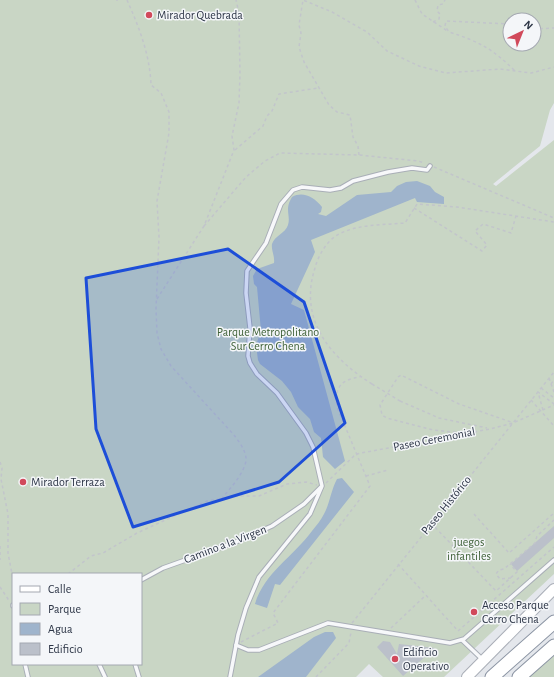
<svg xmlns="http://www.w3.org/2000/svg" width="554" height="677" viewBox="0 0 554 677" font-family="'Alegreya Sans',sans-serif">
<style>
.green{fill:#c9d6c5;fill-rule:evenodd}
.water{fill:#9fb4cc}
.building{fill:#bbc0ca}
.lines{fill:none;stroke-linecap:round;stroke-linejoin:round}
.service-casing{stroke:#a9aeb7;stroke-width:5.5}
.secondary-casing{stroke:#a9aeb7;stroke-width:12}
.motorway-casing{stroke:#8b94a3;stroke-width:15}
.path{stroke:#c2c5cb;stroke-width:1.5;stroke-dasharray:3 3;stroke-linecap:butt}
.service{stroke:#f7f8fa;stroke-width:3.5}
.secondary{stroke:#fff;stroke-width:10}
.motorway{stroke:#fff;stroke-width:13}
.path-bridge{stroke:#c2c5cb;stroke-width:1.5;stroke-dasharray:3 3;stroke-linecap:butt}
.marked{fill:#1d4ed8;fill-opacity:0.2;stroke:#1d4ed8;stroke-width:3;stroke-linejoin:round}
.poi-dot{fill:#d1495b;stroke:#f4f6f9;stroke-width:1.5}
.labels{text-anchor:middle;stroke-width:3;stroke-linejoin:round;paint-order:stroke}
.poi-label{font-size:12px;fill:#2b3445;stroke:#f4f6f9;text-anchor:start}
.park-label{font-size:12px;fill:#3f6138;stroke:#f4f6f9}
.street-label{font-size:12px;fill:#2b3445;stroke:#f4f6f9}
</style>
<rect width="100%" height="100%" fill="#e4e7ec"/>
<g class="green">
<path d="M0 0H554V103L550 110 540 146 493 184 496 186 554 140V574L444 677H383L369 664 356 677H0ZM510 20H534V44H510ZM13 574H141V664H13Z"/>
<polygon points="554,655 554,677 529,677"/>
</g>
<g class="water">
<path d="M417 181 430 186 435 192 444 197V204L417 202 415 198 311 240 315 252 291 304 304 310 345 461 335 469 323 457 321 438 314 432 310 419 298 407 291 392 282 381 260 364 258 360 256 345 261 331 257 287 254 284 253 276 257 269 274 263C275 256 271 250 272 244 275 235 285 234 288 225 291 215 284 210 292 197 303 191 314 197 322 207L321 212 318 214 326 216 357 195 391 192 397 186 406 182Z"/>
<path d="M342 478 354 492 280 585 275 584 267 608 255 604C264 573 294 556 312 531 316 526 321 520 324 514 330 503 331 490 337 479Z"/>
<polygon points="325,632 333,632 336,638 306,677 258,677 314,637"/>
</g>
<g class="building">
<polygon points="554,526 554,538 517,571 511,564"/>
<polygon points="383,641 390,642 397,654 399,644 435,648 403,676 377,647"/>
</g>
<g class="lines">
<defs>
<g id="service">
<polyline points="141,580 163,568 236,542 272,526 304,504 321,487"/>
<polyline points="13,605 13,606"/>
<polyline points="462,640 483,660"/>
<polyline points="236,645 248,650 259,650 328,623 450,643 464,639 554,560"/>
<polyline points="25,664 28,677"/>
<polyline points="99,664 105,677"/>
<polyline points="135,664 139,677"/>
<polyline points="230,677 238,635 246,608 259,577 310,514 322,486 313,447 306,433 277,393 257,374 250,363 248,356 250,328 246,293 247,271 266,243 281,204 293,190 302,187 330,190 341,188 353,181 388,172 412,168 427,170 430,166"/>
</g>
<polyline id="secondary" points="467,677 554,589"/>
<g id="motorway">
<polyline points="492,677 554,622"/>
<polyline points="519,677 554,646"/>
</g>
</defs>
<use href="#service" class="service-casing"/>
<use href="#secondary" class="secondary-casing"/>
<use href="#motorway" class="motorway-casing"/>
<g class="path">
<polyline points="116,0 118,0"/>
<path d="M127 0C139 27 150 55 151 85L161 93 169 112V133L157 201 159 237 156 309 157 333 161 349 171 366 234 435C239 442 245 449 246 458 247 470 230 489 222 498"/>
<polyline points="415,0 422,14 449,32"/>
<polyline points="433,22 439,19 440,14 437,11 438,5 443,4 445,0"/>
<path d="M510 24 446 21 445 26 449 32C478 41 493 49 515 71"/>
<polyline points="534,29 554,28"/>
<polyline points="235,150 263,126 267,116 272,111 279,94 318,88"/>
<polyline points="359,155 358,146 353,137 350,115 337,112 329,105 304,62 299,47 301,33 299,25 303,0 332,12 367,32 387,51 419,66 446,73 500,69 531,73 554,67"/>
<polyline points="434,167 554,218"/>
<polyline points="414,208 482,251 487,245 475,231 483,224 511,233 516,216"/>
<polyline points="204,226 246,177 265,161 280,153 359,155 418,161 425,163"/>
<polyline points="157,299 204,226 234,150 232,136 239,103 240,74 239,13 236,0"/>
<polyline points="549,378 554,392"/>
<path d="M372 384C331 358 298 320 315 268 318 256 327 240 339 234 359 224 383 225 405 223L417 204 457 207 554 222"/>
<polyline points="551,384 554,380"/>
<polyline points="541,388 554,398"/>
<polyline points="531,400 554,426"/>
<polyline points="400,401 439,418 487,428"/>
<polyline points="543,410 538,392 554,404"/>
<polyline points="462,433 433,430 387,418 382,415 380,405 398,377 401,375 459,404 511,422"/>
<polyline points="0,462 2,468 1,479 8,514 8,553 13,579"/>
<polyline points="366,476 388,470"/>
<polyline points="326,483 356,454 490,429 513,423 554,405"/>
<polyline points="474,514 509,553 554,513"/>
<polyline points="431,523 496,591 517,572 510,564"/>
<polyline points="0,546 0,560"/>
<polyline points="398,564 458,631 554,547"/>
<polyline points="68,574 91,556 103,553 137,533 207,501 238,496 259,496 287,484 306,482 317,485"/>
<polyline points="511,578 500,579 496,574 499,570 504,569 535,543 537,536 554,520"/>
<polyline points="0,587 10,602"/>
<polyline points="352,623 554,372"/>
<polyline points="391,628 426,595"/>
<path d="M241 642 278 623 273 613 370 486 337 407C335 387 340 380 360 377"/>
<polyline points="316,677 349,643 351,632"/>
</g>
<use href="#service" class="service"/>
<use href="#secondary" class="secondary"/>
<use href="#motorway" class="motorway"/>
<polyline class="path-bridge" points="372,384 400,401"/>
</g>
<path class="marked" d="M228 249 304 302 345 423 279 482 133 527 96 429 86 278Z"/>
<g class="poi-dot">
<circle cx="149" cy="15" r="4"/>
<circle cx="23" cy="482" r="4"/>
<circle cx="474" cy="612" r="4"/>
<circle cx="395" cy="659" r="4"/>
</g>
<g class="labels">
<g class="poi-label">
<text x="157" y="19">Mirador Quebrada</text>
<text x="31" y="486">Mirador Terraza</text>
<text x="482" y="609">Acceso Parque<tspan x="482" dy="14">Cerro Chena</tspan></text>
<text x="403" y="656">Edificio<tspan x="403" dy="14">Operativo</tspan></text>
</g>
<g class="park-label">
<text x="268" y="336">Parque Metropolitano<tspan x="268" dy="14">Sur Cerro Chena</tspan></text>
<text x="469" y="546">juegos<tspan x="469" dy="14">infantiles</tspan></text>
</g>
<g class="street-label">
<text transform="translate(434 439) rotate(-11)" y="4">Paseo Ceremonial</text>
<text transform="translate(446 505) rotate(-51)" y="4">Paseo Histórico</text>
<text transform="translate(225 544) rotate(-21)" y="4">Camino a la Virgen</text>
</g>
</g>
<rect x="12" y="573" width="130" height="92" fill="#f4f6f9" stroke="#a4a8b1"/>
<rect x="20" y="586" width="20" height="6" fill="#ffffff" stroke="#a4a8b1"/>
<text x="48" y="593" font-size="12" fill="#2b3445">Calle</text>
<rect x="20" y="603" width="20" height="12" fill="#c9d6c5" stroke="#a4a8b1"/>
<text x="48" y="613" font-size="12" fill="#2b3445">Parque</text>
<rect x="20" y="623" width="20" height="12" fill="#9fb4cc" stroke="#a4a8b1"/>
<text x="48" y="633" font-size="12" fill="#2b3445">Agua</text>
<rect x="20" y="643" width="20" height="12" fill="#bbc0ca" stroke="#a4a8b1"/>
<text x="48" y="653" font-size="12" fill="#2b3445">Edificio</text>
<g transform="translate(522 32) rotate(43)"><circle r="19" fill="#f4f6f9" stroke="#a4a8b1"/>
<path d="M0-3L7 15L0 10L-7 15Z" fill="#d1495b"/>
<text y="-6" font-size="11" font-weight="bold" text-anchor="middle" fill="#2b3445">N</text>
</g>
</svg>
